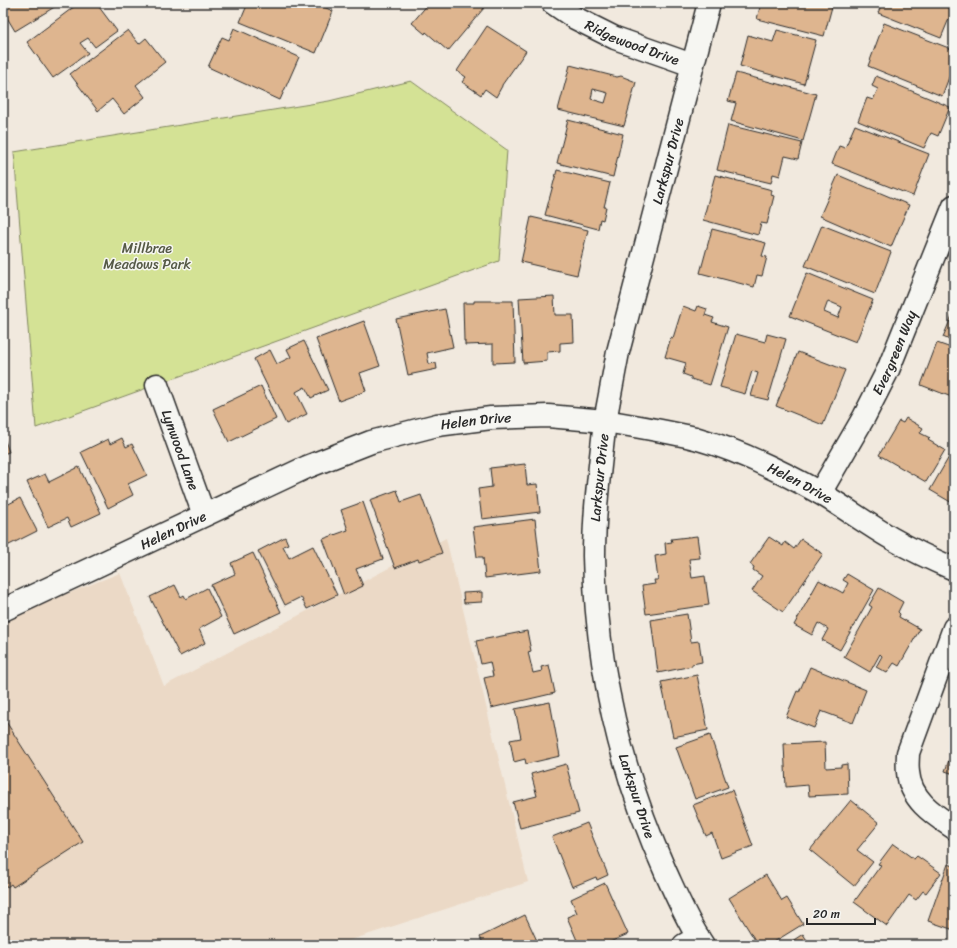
<svg xmlns="http://www.w3.org/2000/svg" width="957" height="948" viewBox="0 0 957 948" font-family="Sriracha,sans-serif">
<style>
.built{fill:#ebd9c6}
.green{fill:#d4e295;stroke:#808660}
.building{fill:#deb58f;stroke:#2b2b2b;fill-rule:evenodd}
.lines{fill:none;stroke-linecap:round;stroke-linejoin:round}
.minor-casing{stroke:#2b2b2b;stroke-width:25}
.tertiary-casing{stroke:#2b2b2b;stroke-width:25}
.minor{stroke:#f6f6f2;stroke-width:22}
.tertiary{stroke:#f6f6f2;stroke-width:22}
.labels{text-anchor:middle;stroke-width:3;stroke-linejoin:round;paint-order:stroke}
.street-label{font-size:14px;fill:#2b2b2b;stroke:#f6f6f2}
.park-label{font-size:14px;fill:#555946;stroke:#f6f6f2}
</style>
<rect width="100%" height="100%" fill="#f1e9de"/>
<filter id="ink" filterUnits="userSpaceOnUse"><feTurbulence type="fractalNoise" baseFrequency=".025" numOctaves="2"/><feDisplacementMap in="SourceGraphic" scale="8" xChannelSelector="R" yChannelSelector="G"/><feConvolveMatrix kernelMatrix="1 2 1 2 8 2 1 2 1" color-interpolation-filters="sRGB"/></filter>
<g filter="url(#ink)">
<polygon class="built" points="446,538 528,882 336,945 3,945 3,619 120,573 164,686"/>
<polygon class="green" points="411,81 507,150 499,261 36,428 14,152 329,101"/>
<g class="building">
<polygon points="3,3 61,3 15,31 3,11"/>
<polygon points="79,3 96,3 117,31 95,47 88,38 80,43 88,53 53,78 27,42"/>
<polygon points="248,3 280,3 288,6 289,3 314,3 333,11 316,53 240,22"/>
<polygon points="429,3 478,3 484,8 448,51 426,32 425,34 412,23"/>
<polygon points="761,3 833,3 824,36 757,19"/>
<polygon points="882,3 947,3 946,6 953,9 941,38 878,13"/>
<polygon points="884,23 954,50 954,64 942,96 868,66"/>
<polygon points="487,26 526,51 502,85 502,86 496,97 485,89 481,95 462,82 466,77 457,71"/>
<polygon points="234,28 299,57 280,100 208,67 222,37 229,40"/>
<polygon points="128,30 139,44 146,38 165,62 136,85 145,97 124,114 112,99 98,111 70,74"/>
<polygon points="777,30 816,40 804,84 740,66 748,35 773,42"/>
<path d="M570 65 617 77 621 76 636 82 624 126 558 110ZM593 89 608 93 605 103 591 99Z"/>
<polygon points="736,73 816,94 803,141 731,121 736,103 728,101"/>
<polygon points="876,76 950,107 938,136 931,133 924,148 858,121 867,98 873,100 878,89 872,86"/>
<polygon points="568,120 623,134 613,177 557,163"/>
<polygon points="728,125 802,143 798,159 785,156 780,176 773,174 771,183 717,170"/>
<polygon points="855,125 929,154 913,196 832,164 839,146 845,148"/>
<polygon points="557,170 610,183 604,207 606,207 603,220 600,219 598,229 545,215"/>
<polygon points="715,175 772,190 771,195 774,196 767,224 761,223 758,235 703,220"/>
<polygon points="838,175 909,205 891,247 820,216"/>
<polygon points="531,217 588,230 577,275 521,262"/>
<polygon points="822,225 891,252 875,294 805,266"/>
<polygon points="712,229 766,243 762,256 767,257 762,276 757,275 754,287 700,273"/>
<path d="M807 273 873 300 856 342 790 316ZM828 301 842 307 838 318 824 312Z"/>
<polygon points="554,296 555,315 573,315 574,342 560,343 560,351 547,352 547,361 523,363 519,298"/>
<polygon points="474,301 513,301 515,362 493,363 493,344 465,345 465,341 464,341 463,303 474,303"/>
<polygon points="683,306 696,311 698,306 707,309 705,315 714,318 712,322 728,327 710,385 691,379 691,377 683,374 686,363 665,357 671,337 673,338"/>
<polygon points="445,309 453,347 427,353 429,364 436,363 437,369 408,375 396,319"/>
<polygon points="954,311 954,342 943,337"/>
<polygon points="364,321 380,366 360,373 366,391 339,401 316,339"/>
<polygon points="736,334 765,342 767,334 786,339 768,400 751,396 758,373 752,371 745,394 720,387"/>
<polygon points="304,341 328,390 311,398 305,387 296,392 307,414 286,424 254,359 270,350 277,364 291,357 287,349"/>
<polygon points="937,343 954,349 954,398 921,385"/>
<polygon points="798,352 845,370 823,425 776,406"/>
<polygon points="261,386 276,419 229,442 213,409"/>
<polygon points="906,418 923,428 920,433 930,438 928,440 945,450 926,482 879,455 899,421 903,423"/>
<polygon points="3,435 9,452 3,454"/>
<polygon points="122,438 126,447 132,444 147,475 128,484 133,495 108,508 81,452 108,439 110,444"/>
<polygon points="953,450 954,450 954,504 930,490"/>
<polygon points="525,464 527,485 537,484 540,512 482,519 478,489 492,487 490,468"/>
<polygon points="79,467 101,513 71,527 67,518 48,527 27,482 45,474 49,482"/>
<polygon points="397,490 401,502 421,495 442,553 419,561 418,559 395,568 370,500"/>
<polygon points="20,498 37,531 3,548 3,507"/>
<polygon points="363,502 383,559 356,569 363,586 344,595 323,539 348,530 341,510"/>
<polygon points="535,519 541,571 485,578 483,557 477,557 473,527"/>
<polygon points="697,536 700,558 689,559 692,578 705,576 709,605 646,614 642,586 655,584 654,580 658,580 655,556 666,554 665,543 672,542 671,539"/>
<polygon points="285,537 288,544 283,546 289,558 313,546 337,595 307,609 301,597 285,605 258,551"/>
<polygon points="769,537 783,546 785,542 794,549 801,539 823,554 783,612 752,591 762,576 753,570 754,567 750,564"/>
<polygon points="253,553 281,612 234,634 211,585 235,574 231,563"/>
<polygon points="847,574 874,590 840,650 822,640 828,629 818,623 812,635 794,625 819,580 843,593 848,583 843,580"/>
<polygon points="175,585 181,597 184,595 186,599 207,588 221,617 199,629 205,643 180,656 150,597"/>
<polygon points="879,588 903,602 898,612 900,614 899,617 920,629 899,666 894,663 887,673 876,667 882,656 880,654 870,672 844,657 872,607 869,605"/>
<polygon points="482,592 482,602 464,603 463,593"/>
<polygon points="687,614 691,642 699,641 702,662 692,664 692,666 658,673 651,620"/>
<polygon points="527,631 531,651 528,652 533,673 542,671 541,667 549,665 555,693 491,708 484,678 493,676 490,662 481,664 476,641"/>
<polygon points="810,667 866,690 853,723 821,711 814,728 786,717 797,691 799,692"/>
<polygon points="697,675 708,730 673,737 661,682"/>
<polygon points="550,702 560,756 526,764 525,759 514,762 510,740 521,738 515,709"/>
<polygon points="3,717 83,842 13,887 11,884 7,887 3,881"/>
<polygon points="710,735 728,787 695,799 676,747"/>
<polygon points="825,742 826,768 841,767 841,765 847,764 848,794 809,796 808,785 786,787 784,744"/>
<polygon points="953,749 954,750 954,774 945,771"/>
<polygon points="566,764 579,813 520,828 513,802 537,796 531,774"/>
<polygon points="732,790 753,846 721,858 712,833 706,836 693,805"/>
<polygon points="851,800 879,823 857,850 873,862 854,886 810,850"/>
<polygon points="587,823 608,875 597,880 596,877 572,887 552,837"/>
<polygon points="893,844 914,859 917,856 941,873 926,893 923,891 916,900 909,895 887,926 854,902 881,865 878,864"/>
<polygon points="948,864 954,866 954,930 928,921"/>
<polygon points="766,875 782,901 787,898 803,924 769,945 758,945 729,898"/>
<polygon points="605,883 628,934 603,945 588,945 587,943 579,945 567,917 577,913 571,899"/>
<polygon points="525,915 539,945 484,945 480,937"/>
<polygon points="803,934 810,945 786,945"/>
</g>
<g class="lines">
<defs>
<g id="minor">
<path id="s1" d="M553 3 575 18 615 38 692 65"/>
<path id="s2" d="M157 385 204 515"/>
<path id="s3" d="M820 493 864 417 888 370 954 206"/>
<path id="s4" d="M3 610 307 467 371 442 437 425 491 418 548 416 605 421 618 352 709 3"/>
<path d="M954 628 908 753C908 759 907 765 908 772 910 799 933 814 954 828"/>
<polyline points="684,945 698,937"/>
</g>
<g id="tertiary">
<path id="s5" d="M703 945C688 923 677 897 666 873 621 773 596 665 594 556 594 511 600 466 605 421 635 426 665 431 695 438 738 450 781 471 820 493 844 507 867 524 891 538 912 550 933 560 954 569"/>
</g>
</defs>
<use href="#minor" class="minor-casing"/>
<use href="#tertiary" class="tertiary-casing"/>
<use href="#minor" class="minor"/>
<use href="#tertiary" class="tertiary"/>
</g>
</g>
<g class="labels">
<g class="street-label">
<text dy="5" stroke="none"><textPath href="#s1" startOffset="89">Ridgewood Drive</textPath></text>
<text dy="5" stroke="none"><textPath href="#s4" startOffset="909">Larkspur Drive</textPath></text>
<text dy="5" stroke="none"><textPath href="#s3" startOffset="159">Evergreen Way</textPath></text>
<text dy="5" stroke="none"><textPath href="#s4" startOffset="512">Helen Drive</textPath></text>
<text dy="5" stroke="none"><textPath href="#s2" startOffset="69">Lynwood Lane</textPath></text>
<text dy="5" stroke="none"><textPath href="#s5" startOffset="487">Larkspur Drive</textPath></text>
<text dy="5" stroke="none"><textPath href="#s5" startOffset="750">Helen Drive</textPath></text>
<text dy="5" stroke="none"><textPath href="#s4" startOffset="188">Helen Drive</textPath></text>
<text transform="translate(637 796) rotate(72)" y="5">Larkspur Drive</text>
</g>
<g class="park-label">
<text x="147" y="253">Millbrae<tspan x="147" dy="16">Meadows Park</tspan></text>
</g>
</g>
<rect width="957" height="948" fill="none" stroke="#f6f6f2" stroke-width="16"/>
<rect x="8" y="8" width="941" height="932" fill="none" stroke="#2b2b2b" stroke-width="1.5" filter="url(#ink)"/>
<path d="M807 918v6h68v-6" fill="none" stroke="#2b2b2b" stroke-width="2"/>
<text x="813" y="918" font-size="12" fill="#2b2b2b" stroke="#f6f6f2" stroke-width="3" paint-order="stroke">20 m</text>
</svg>
